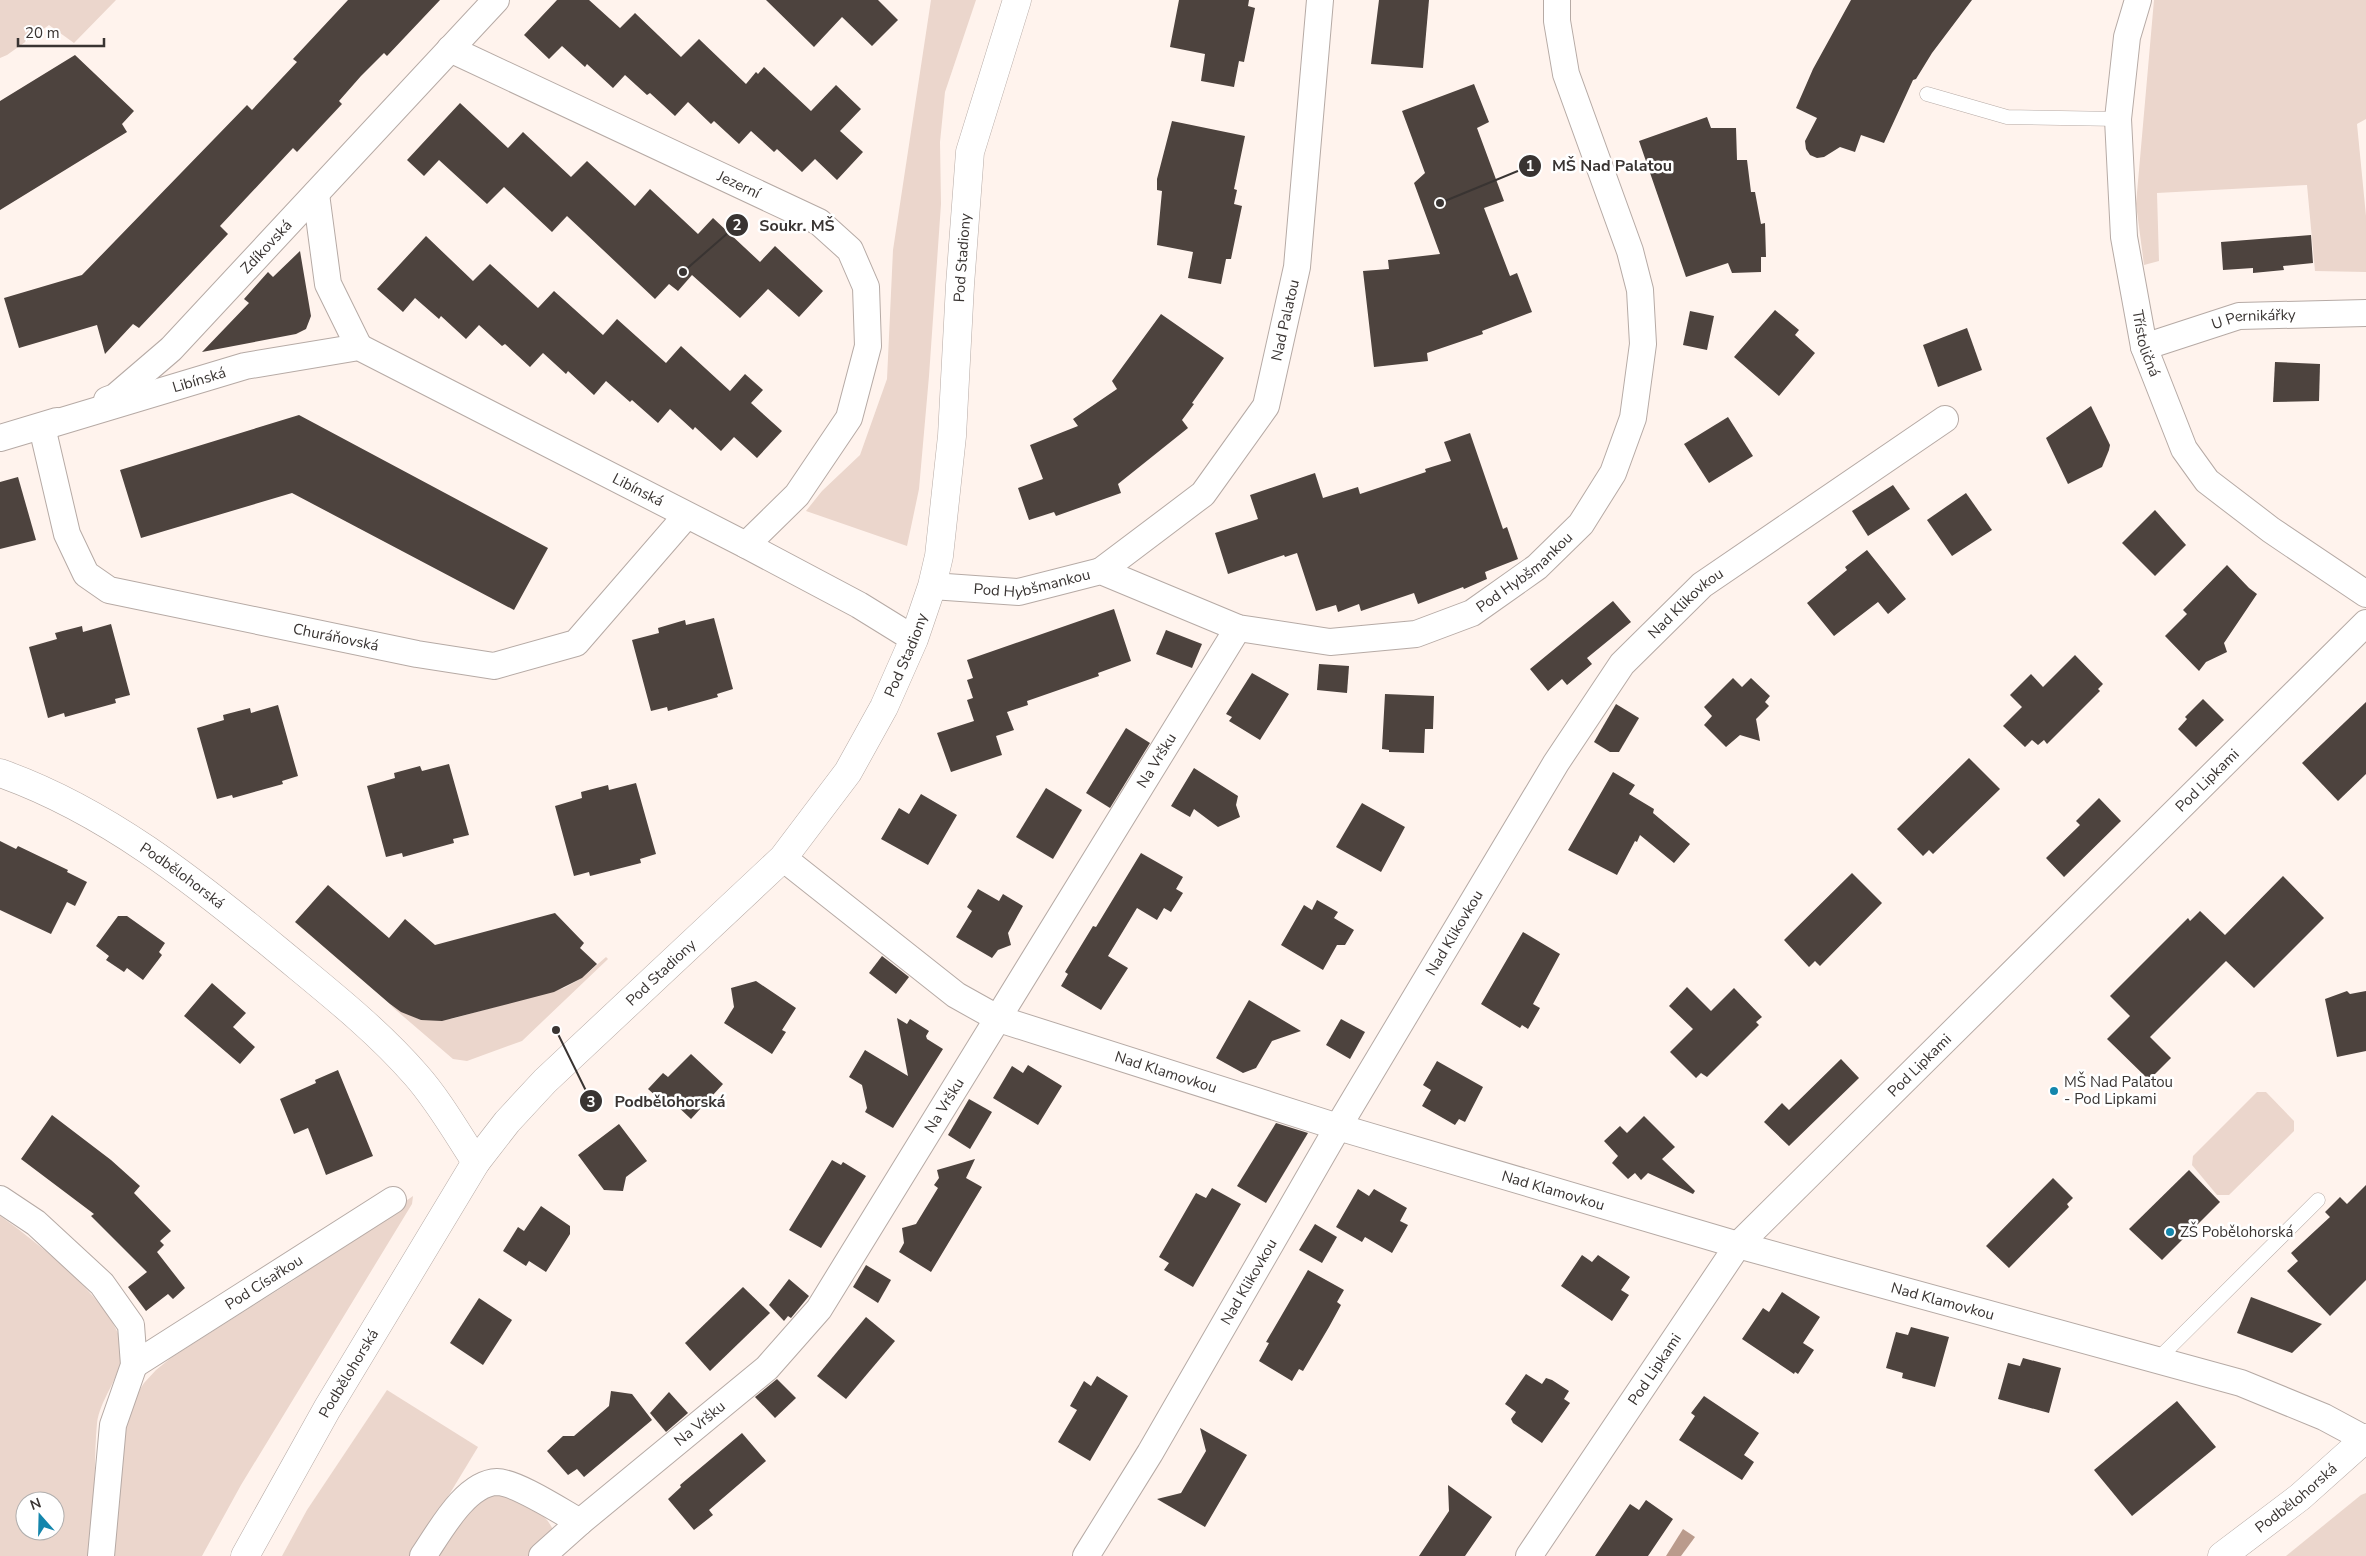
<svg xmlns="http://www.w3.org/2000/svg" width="2366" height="1556" viewBox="0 0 2366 1556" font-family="'Nunito Sans',sans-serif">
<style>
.green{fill:#ebd6cc;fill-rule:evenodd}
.water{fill:#ba9b8c}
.building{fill:#4d433e}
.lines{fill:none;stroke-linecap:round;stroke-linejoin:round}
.service-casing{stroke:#b6aaa5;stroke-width:15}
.minor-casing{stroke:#b6aaa5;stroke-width:28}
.tertiary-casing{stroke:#b6aaa5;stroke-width:29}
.secondary-casing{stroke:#b6aaa5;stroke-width:29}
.service{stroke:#fff;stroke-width:14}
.minor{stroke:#fff;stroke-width:26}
.tertiary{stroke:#fff;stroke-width:28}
.secondary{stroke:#fff;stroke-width:28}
.poi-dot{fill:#1486ac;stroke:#fff;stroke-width:2}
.labels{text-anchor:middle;stroke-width:5;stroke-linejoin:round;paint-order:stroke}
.street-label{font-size:15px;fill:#393432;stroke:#fff}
.poi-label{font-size:15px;fill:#393432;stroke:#fff;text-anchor:start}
.leader{fill:none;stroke:#393432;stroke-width:2}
.callout-dot{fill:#393432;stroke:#fff;stroke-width:2}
.mark-label{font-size:15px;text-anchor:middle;font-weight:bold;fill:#fff}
.callout-label{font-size:16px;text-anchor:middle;font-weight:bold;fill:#393432;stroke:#fff;stroke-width:5;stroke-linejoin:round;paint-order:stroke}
</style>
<rect width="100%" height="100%" fill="#fff3ed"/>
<g class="green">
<polygon points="0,0 116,0 74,43 49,25 7,55 0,58"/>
<polygon points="931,0 976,0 945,92 940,142 941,204 929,376 919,489 907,546 806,511 822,491 860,455 887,379 893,250"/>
<polygon points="2154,0 2366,0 2366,119 2357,124 2366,216 2366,272 2315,271 2307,185 2157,193 2159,261 2144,265 2136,204"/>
<polygon points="606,957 608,959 522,1041 467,1061 453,1059 390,1005 421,1020 451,1019 564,988 582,978"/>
<polygon points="2257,1092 2266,1092 2294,1121 2294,1131 2229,1195 2217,1195 2192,1165 2193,1156"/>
<polygon points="413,1196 412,1204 241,1485 202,1556 114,1556 123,1421 133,1400 144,1383 156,1370 172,1357 294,1280"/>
<path d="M0 1216C33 1239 127 1311 122 1355 119 1379 100 1400 97 1423 93 1467 97 1513 89 1556H0ZM25 1501H55V1531H25Z"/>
<polygon points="387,1390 478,1447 412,1556 282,1556 307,1510"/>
<path d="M493 1490C515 1497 544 1508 553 1530L550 1537 528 1556H433L453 1526Z"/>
<polygon points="2366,1493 2366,1556 2286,1556 2361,1495"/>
</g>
<polygon class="water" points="1683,1529 1695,1537 1681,1556 1666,1556"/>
<g class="building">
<polygon points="348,0 440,0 387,56 384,53 361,76 339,101 342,104 297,152 293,148 220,226 228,234 139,328 133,324 105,354 97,325 19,348 4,298 82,275 247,105 252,110 297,62 293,59"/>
<polygon points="557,0 589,0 620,28 635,13 681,57 699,39 746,84 756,72 758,74 764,67 811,111 836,85 861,109 840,131 863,152 837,180 815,159 802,172 777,149 774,152 751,131 739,144 714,121 711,124 688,102 675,116 650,93 647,95 625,75 613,88 587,64 585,67 562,46 549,59 524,35"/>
<polygon points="766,0 878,0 898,20 872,46 842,17 814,47"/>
<polygon points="1179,0 1249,0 1248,6 1255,8 1244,62 1239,61 1234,87 1201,81 1205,54 1170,47"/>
<polygon points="1379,0 1429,0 1423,68 1371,64"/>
<polygon points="1851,0 1972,0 1932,53 1916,79 1913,80 1884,143 1861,135 1855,152 1840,147 1824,157 1817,158 1810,155 1806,149 1805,141 1817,118 1796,108 1813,69"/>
<polygon points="75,55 134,111 122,124 127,132 0,210 0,101"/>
<polygon points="1474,84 1489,122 1477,128 1504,201 1484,208 1510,276 1517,273 1532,312 1482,331 1483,334 1427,353 1428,361 1374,367 1363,271 1389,269 1388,260 1440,254 1414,183 1425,173 1402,111"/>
<polygon points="460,103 508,148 523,132 571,177 587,161 635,206 650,189 698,234 713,218 760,262 775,246 823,291 799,317 768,289 740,318 692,275 678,291 669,284 655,299 567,216 552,232 504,187 487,204 439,160 424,176 407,160"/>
<polygon points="1707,117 1711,128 1736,128 1737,160 1747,160 1751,192 1755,192 1761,224 1765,223 1766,257 1761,257 1761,272 1732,273 1728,263 1686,277 1639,141"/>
<polygon points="1172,121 1245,136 1234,189 1237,190 1234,204 1242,206 1231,259 1226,259 1221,284 1188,278 1193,252 1157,245 1162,191 1157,190 1157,179"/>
<polygon points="2311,235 2313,263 2283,266 2284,270 2253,273 2253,268 2223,270 2221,242"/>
<polygon points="426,236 473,281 490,264 538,308 554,291 603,335 617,319 666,363 681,346 730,391 745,374 763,390 751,403 782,431 757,458 734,437 721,451 695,427 693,430 670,409 658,423 632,400 630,402 606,381 594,395 568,371 566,374 543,353 530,367 505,344 502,346 479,325 466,339 441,316 439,319 415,298 403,312 377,289"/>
<polygon points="300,251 311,316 306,329 296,334 202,352 249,303 244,299 268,272 273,277"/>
<polygon points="1775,310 1799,330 1795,335 1815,353 1779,396 1734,357"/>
<polygon points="1690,311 1714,316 1707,350 1683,345"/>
<polygon points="1161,314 1224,358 1192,403 1194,404 1182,420 1188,428 1118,484 1121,493 1056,516 1054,512 1029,520 1018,488 1043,479 1030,445 1078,426 1073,419 1117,389 1112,381"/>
<polygon points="1967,328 1982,370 1938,387 1923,345"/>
<polygon points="2275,362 2320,364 2319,401 2273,402"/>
<polygon points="2091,406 2110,445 2109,450 2102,467 2068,484 2046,438"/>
<polygon points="299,415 548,548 514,610 292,493 141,538 120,470"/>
<polygon points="1728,417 1753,456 1709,483 1684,444"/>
<polygon points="1470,433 1503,529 1507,527 1518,559 1485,572 1487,579 1464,589 1463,587 1418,604 1414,593 1361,611 1359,604 1338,612 1336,605 1316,611 1297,553 1285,557 1284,555 1228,574 1215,533 1258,519 1250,495 1315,473 1323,498 1358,487 1360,494 1426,472 1425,469 1451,461 1444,442"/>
<polygon points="18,477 36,540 0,549 0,482"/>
<polygon points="1893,485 1910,509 1868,536 1852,511"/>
<polygon points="1966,493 1992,530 1952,556 1927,520"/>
<polygon points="2155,510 2186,545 2155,576 2122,543"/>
<polygon points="1867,550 1906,599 1888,614 1878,602 1834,636 1807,603 1847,570 1845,567"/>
<polygon points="2227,565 2249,588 2257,594 2224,643 2227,652 2206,662 2199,671 2165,636 2187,614 2183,610"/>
<polygon points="1613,601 1631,622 1587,658 1592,664 1567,685 1562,679 1548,691 1530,669"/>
<polygon points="1114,609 1131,661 1098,673 1099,676 1027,701 1028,705 1007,712 1014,730 996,736 1002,755 951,772 937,733 974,721 967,700 973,698 967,680 973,678 967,660"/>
<polygon points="714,618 733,689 717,694 718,697 668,711 667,707 651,711 632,640 659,633 658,628 685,620 686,625"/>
<polygon points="111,624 130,695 115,699 116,703 65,717 64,713 48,718 29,647 57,639 55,633 82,626 83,632"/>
<polygon points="1166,630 1202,644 1192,668 1156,654"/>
<polygon points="2075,655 2103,684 2098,689 2100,691 2047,744 2044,740 2038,745 2032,740 2025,747 2003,726 2022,707 2010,695 2031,674 2043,687"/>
<polygon points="1319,664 1349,666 1347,693 1317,690"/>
<polygon points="1252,673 1289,694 1260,740 1229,721 1232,717 1226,714"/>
<polygon points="1733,678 1742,687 1751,678 1770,696 1765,702 1769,706 1756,719 1760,741 1740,735 1726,747 1704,725 1712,716 1704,707"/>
<polygon points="1385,694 1434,696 1433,729 1425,729 1424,753 1389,752 1389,750 1382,749"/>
<polygon points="2203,699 2224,720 2196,747 2178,729 2187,719 2185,717"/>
<polygon points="2366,702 2366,774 2338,801 2302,763"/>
<polygon points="1616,704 1639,718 1619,752 1610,752 1594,742"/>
<polygon points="278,705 298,776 282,781 283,784 233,798 232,795 217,799 197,728 224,720 223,715 250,708 251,713"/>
<polygon points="1126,728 1150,743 1110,808 1086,793"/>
<polygon points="1969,758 2000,789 1933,854 1929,850 1923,856 1897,829"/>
<polygon points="449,764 469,835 453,839 454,843 403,857 402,853 386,857 367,786 395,778 394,773 420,766 422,771"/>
<polygon points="1194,768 1238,796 1236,805 1240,817 1218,827 1194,809 1190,817 1171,806"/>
<polygon points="1613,772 1635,785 1629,794 1654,809 1653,813 1690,844 1674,863 1640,835 1637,842 1635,841 1617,875 1568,850"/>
<polygon points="636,783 656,854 640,859 641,863 590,876 589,872 574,876 555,806 582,798 581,792 608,785 609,790"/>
<polygon points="1046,788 1082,810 1053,859 1016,837"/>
<polygon points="921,794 957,815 928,865 881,839 899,808 909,814"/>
<polygon points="2099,798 2121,821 2064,877 2046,858 2080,825 2076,821"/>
<polygon points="1362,803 1405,827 1381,872 1336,847"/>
<polygon points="0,841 16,849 18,846 68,870 67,872 87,882 75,906 67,902 51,934 0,910"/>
<polygon points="1141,853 1183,877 1176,889 1183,893 1171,912 1164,908 1157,920 1137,908 1108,956 1128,968 1101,1010 1061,986 1068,974 1065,972 1093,926 1096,927"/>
<polygon points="1852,873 1882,903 1820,966 1815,961 1809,967 1784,940"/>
<polygon points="2283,876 2324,918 2254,988 2226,961 2150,1037 2171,1058 2149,1080 2107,1039 2130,1016 2110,996 2188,918 2190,921 2200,911 2225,935"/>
<polygon points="328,885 389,938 405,919 435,945 555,913 584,943 580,948 597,964 582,978 554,992 442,1021 421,1020 401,1012 390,1004 295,922"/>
<polygon points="978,889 999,901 1003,894 1023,906 1008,933 1011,945 998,950 992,958 956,937 972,911 967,907"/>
<polygon points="1317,900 1338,912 1334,918 1354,930 1345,945 1337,945 1323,970 1281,945 1304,905 1312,910"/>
<polygon points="118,916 127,916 165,943 159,952 162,955 143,980 127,968 124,972 106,960 109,956 96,946"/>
<polygon points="1523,932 1560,954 1533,1004 1540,1008 1528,1029 1522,1025 1520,1028 1481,1004"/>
<polygon points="882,956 909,977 896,994 869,973"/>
<polygon points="756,981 796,1008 782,1030 786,1032 772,1054 724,1023 734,1007 731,988"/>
<polygon points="212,983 246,1013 233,1027 255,1047 240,1064 184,1016"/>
<polygon points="1687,987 1711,1011 1734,988 1762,1017 1756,1022 1759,1025 1707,1077 1701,1073 1696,1078 1670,1052 1693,1029 1669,1006"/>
<polygon points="2347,991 2350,994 2366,991 2366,1051 2337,1057 2325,999"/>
<polygon points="1249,1000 1301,1031 1272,1041 1256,1068 1243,1073 1216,1058"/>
<polygon points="897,1018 907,1024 910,1019 929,1031 926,1036 927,1039 943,1049 893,1128 865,1112 867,1108 862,1085 849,1077 865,1050 908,1076"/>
<polygon points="1341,1019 1365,1032 1350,1059 1326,1045"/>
<polygon points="691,1054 723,1084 691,1119 674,1103 669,1108 648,1089 663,1073 668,1077"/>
<polygon points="1841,1059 1859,1078 1789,1146 1764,1122 1782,1103 1789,1110"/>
<polygon points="1437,1061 1483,1087 1465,1122 1459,1119 1455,1125 1422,1106 1431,1090 1423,1085"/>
<polygon points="1028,1065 1062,1086 1038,1125 993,1098 1012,1066 1023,1073"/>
<polygon points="338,1070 373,1156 326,1175 308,1128 294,1134 280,1099 316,1083 315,1080"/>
<polygon points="969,1099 992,1112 970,1149 948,1135"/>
<polygon points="52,1115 111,1160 140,1186 134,1193 171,1231 160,1241 164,1245 157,1252 185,1288 173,1299 168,1294 146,1311 128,1287 147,1272 91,1216 94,1214 21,1159"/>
<polygon points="1644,1116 1675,1147 1662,1159 1695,1191 1693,1194 1648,1173 1641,1180 1635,1173 1628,1179 1612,1163 1618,1156 1604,1141 1620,1126 1627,1133"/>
<polygon points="1276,1123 1308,1133 1266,1203 1237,1186"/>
<polygon points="619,1124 647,1161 626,1177 623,1191 604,1190 578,1155"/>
<polygon points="975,1159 966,1178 982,1187 931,1272 899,1252 904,1243 902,1228 916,1224 938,1188 934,1185 939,1178 937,1170"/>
<polygon points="832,1160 841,1165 843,1162 866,1176 821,1248 789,1230"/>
<polygon points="2189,1170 2220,1202 2162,1260 2129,1229"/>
<polygon points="2053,1178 2073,1198 2067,1204 2069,1207 2009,1268 1986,1246"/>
<polygon points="2366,1185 2366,1280 2330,1316 2287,1271 2298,1261 2291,1253 2330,1217 2325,1212 2340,1197 2347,1204"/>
<polygon points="1212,1188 1241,1204 1193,1287 1164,1270 1169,1263 1159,1257 1196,1193 1206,1198"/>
<polygon points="1358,1189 1369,1196 1374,1189 1407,1208 1400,1221 1408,1225 1392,1253 1365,1237 1362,1242 1336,1227"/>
<polygon points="541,1206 570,1226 570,1234 546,1272 529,1261 526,1266 503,1251 518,1227 524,1231"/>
<polygon points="1315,1224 1337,1237 1322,1263 1299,1250"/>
<polygon points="1582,1255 1592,1262 1598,1255 1630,1277 1621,1290 1629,1295 1612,1321 1561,1286"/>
<polygon points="866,1265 891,1280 878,1303 853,1287"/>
<polygon points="1308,1270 1344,1290 1337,1302 1341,1305 1329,1327 1303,1371 1299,1369 1292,1381 1259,1361 1269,1343 1266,1342"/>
<polygon points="789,1279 809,1296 791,1318 788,1316 784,1321 769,1305"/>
<polygon points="743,1287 770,1313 710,1371 685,1343"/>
<polygon points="1782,1292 1820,1317 1803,1343 1814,1350 1798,1374 1795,1372 1794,1374 1742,1339 1763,1308 1769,1312"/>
<polygon points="2251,1297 2322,1324 2292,1353 2237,1333"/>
<polygon points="479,1298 512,1320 483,1365 450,1343"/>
<polygon points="866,1317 895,1341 846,1399 817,1376"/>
<polygon points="1911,1327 1949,1337 1935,1387 1902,1378 1903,1373 1886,1368 1896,1332 1908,1335"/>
<polygon points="2023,1358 2061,1368 2049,1413 1998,1399 2008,1363 2020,1366"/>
<polygon points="1526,1374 1542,1384 1546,1378 1552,1380 1569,1391 1564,1399 1570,1403 1542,1443 1513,1423 1511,1419 1516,1412 1505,1404"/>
<polygon points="1097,1376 1128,1396 1090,1461 1058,1442 1077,1410 1070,1406 1084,1381 1091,1386"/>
<polygon points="777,1379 796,1398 775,1418 755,1397"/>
<polygon points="611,1391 632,1394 652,1420 584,1477 577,1469 568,1475 547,1451 563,1436 574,1436 609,1406"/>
<polygon points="669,1392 688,1413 666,1432 650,1413"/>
<polygon points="1704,1396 1759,1433 1744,1455 1754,1462 1742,1480 1679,1440 1695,1416 1691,1413"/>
<polygon points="2177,1401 2216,1447 2132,1516 2094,1470"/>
<polygon points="1200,1428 1247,1455 1205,1527 1157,1499 1181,1493 1206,1451"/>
<polygon points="742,1433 766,1461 709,1510 713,1515 694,1530 668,1499 681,1487 680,1485"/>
<polygon points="1448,1485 1492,1517 1465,1556 1419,1556 1449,1511"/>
<polygon points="1646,1500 1673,1519 1648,1556 1595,1556 1630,1504 1639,1510"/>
</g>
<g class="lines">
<defs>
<g id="service">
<polyline points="1927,94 2007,117 2118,119"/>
<polyline points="2157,1360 2318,1200"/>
</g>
<g id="minor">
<path id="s1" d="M2138 0 2127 37 2118 119 2124 237 2144 347 2184 449 2207 481 2271 530 2366 594"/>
<path id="s2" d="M450 49 819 222 850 250 866 287 868 346 849 418 797 495 746 545"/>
<polyline points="316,194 328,284 359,347"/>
<path id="s3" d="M2144 347 2239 316 2366 313"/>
<path id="s4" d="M107 400 115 397 171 349 496 0"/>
<path id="s5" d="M42 427 245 366 359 347 746 545 859 605 914 639"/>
<path id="s6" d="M42 427 67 534 86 574 109 590 417 654 494 666 576 643 686 516"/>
<polyline points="0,438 57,421"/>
<path id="s7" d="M1101 571 1203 494 1266 406 1297 267 1320 0"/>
<path id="s8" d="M932 586 1019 592 1101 571 1238 628 1330 642 1416 634 1472 613 1537 567 1581 524 1613 473 1633 418 1643 344 1640 290 1630 251 1566 74 1557 21V0"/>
<path id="s9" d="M783 858 956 995 999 1019 1338 1127 1738 1245 2241 1383 2324 1417 2365 1439"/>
<polyline points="0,1199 36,1223 102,1284 131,1325 134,1365 113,1425 101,1556"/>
<path id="s10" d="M134 1365 393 1200"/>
<path d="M423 1556C439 1533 465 1483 497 1482 516 1482 562 1512 580 1522"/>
<path id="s11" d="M542 1556 580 1522 767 1368 819 1309 1238 628"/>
<path id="s12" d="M1086 1556 1150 1453 1338 1127 1556 763 1622 664 1702 585 1945 419"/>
<path id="s13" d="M1529 1556 1738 1245 2366 623"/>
</g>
<g id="tertiary">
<path id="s14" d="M0 773C105 810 194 881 279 951 326 990 376 1029 416 1075 439 1101 457 1133 476 1162"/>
</g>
<g id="secondary">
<path id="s15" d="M245 1556 327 1409 476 1162 507 1122 545 1081 783 858 848 772 884 707 914 639 932 586 939 556 952 436 960 285 970 152 1017 0"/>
<path id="s16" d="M2222 1556 2300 1497 2366 1438"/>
</g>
</defs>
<use href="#service" class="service-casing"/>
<use href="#minor" class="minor-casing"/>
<use href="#tertiary" class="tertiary-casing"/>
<use href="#secondary" class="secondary-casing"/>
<use href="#service" class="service"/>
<use href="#minor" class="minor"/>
<use href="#tertiary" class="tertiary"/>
<use href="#secondary" class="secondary"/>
</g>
<g class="poi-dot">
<circle cx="2054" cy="1091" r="5"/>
<circle cx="2170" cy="1232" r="5"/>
</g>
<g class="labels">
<g class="street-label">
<text dy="5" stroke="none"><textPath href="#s2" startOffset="319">Jezerní</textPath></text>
<text dy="5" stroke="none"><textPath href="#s4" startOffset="222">Zdíkovská</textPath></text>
<text dy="5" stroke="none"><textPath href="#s15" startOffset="1532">Pod Stadiony</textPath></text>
<text dy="5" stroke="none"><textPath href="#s7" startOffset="324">Nad Palatou</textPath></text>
<text dy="5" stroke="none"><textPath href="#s3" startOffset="114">U Pernikářky</textPath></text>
<text dy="5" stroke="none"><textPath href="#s1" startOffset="348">Třístoličná</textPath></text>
<text dy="5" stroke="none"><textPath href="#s5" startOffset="164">Libínská</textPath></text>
<text dy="5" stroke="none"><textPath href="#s5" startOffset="641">Libínská</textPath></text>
<text dy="5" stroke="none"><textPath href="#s8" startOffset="626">Pod Hybšmankou</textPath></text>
<text dy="5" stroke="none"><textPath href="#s8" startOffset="101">Pod Hybšmankou</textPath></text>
<text dy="5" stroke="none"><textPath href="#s12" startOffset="1129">Nad Klikovkou</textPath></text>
<text dy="5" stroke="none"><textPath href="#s6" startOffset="414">Churáňovská</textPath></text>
<text dy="5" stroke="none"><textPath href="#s15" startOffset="1128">Pod Stadiony</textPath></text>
<text dy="5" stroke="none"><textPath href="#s11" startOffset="1016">Na Vršku</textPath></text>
<text dy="5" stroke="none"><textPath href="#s13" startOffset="1035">Pod Lipkami</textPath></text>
<text dy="5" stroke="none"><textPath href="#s14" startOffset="210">Podbělohorská</textPath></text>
<text dy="5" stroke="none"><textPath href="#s12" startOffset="724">Nad Klikovkou</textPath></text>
<text dy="5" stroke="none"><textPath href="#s15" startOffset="722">Pod Stadiony</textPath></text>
<text dy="5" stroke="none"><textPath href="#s13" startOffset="630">Pod Lipkami</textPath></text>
<text dy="5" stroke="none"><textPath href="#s9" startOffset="445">Nad Klamovkou</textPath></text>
<text dy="5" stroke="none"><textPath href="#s11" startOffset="611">Na Vršku</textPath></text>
<text dy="5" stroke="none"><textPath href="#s9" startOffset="850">Nad Klamovkou</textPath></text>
<text dy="5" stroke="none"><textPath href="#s12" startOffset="319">Nad Klikovkou</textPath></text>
<text dy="5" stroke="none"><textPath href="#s10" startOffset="154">Pod Císařkou</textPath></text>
<text dy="5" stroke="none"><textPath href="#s9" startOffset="1255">Nad Klamovkou</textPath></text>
<text dy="5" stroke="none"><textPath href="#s13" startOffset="225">Pod Lipkami</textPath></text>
<text dy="5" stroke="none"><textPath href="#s15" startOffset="210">Podbělohorská</textPath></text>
<text dy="5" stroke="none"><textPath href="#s11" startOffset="206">Na Vršku</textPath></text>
<text dy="5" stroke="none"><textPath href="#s16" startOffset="94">Podbělohorská</textPath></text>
</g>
<g class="poi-label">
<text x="2064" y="1087">MŠ Nad Palatou<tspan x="2064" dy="17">- Pod Lipkami</tspan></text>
<text x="2180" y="1237">ZŠ Pobělohorská</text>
</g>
</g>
<path class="leader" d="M1440 203L1530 166M683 272L737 225M556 1030L591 1101"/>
<g class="callout-dot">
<circle cx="1440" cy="203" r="5"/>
<circle cx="683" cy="272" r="5"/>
<circle cx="556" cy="1030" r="5"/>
<circle cx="1530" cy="166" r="12"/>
<circle cx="737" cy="225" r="12"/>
<circle cx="591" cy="1101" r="12"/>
</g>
<g class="mark-label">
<text x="1530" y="171">1</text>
<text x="737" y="230">2</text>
<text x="591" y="1107">3</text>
</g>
<g class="callout-label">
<text x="1612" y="171">MŠ Nad Palatou</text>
<text x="797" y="231">Soukr. MŠ</text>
<text x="670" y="1107">Podbělohorská</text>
</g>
<g transform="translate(40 1516) rotate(340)"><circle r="24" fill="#ffffff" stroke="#b0aead"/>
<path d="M0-4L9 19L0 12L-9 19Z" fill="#1486ac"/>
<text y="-8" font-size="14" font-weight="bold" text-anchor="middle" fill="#393432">N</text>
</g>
<path d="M18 38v8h86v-8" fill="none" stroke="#393432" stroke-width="2.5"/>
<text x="25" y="38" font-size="15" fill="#393432" stroke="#ffffff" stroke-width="4" paint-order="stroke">20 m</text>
</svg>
